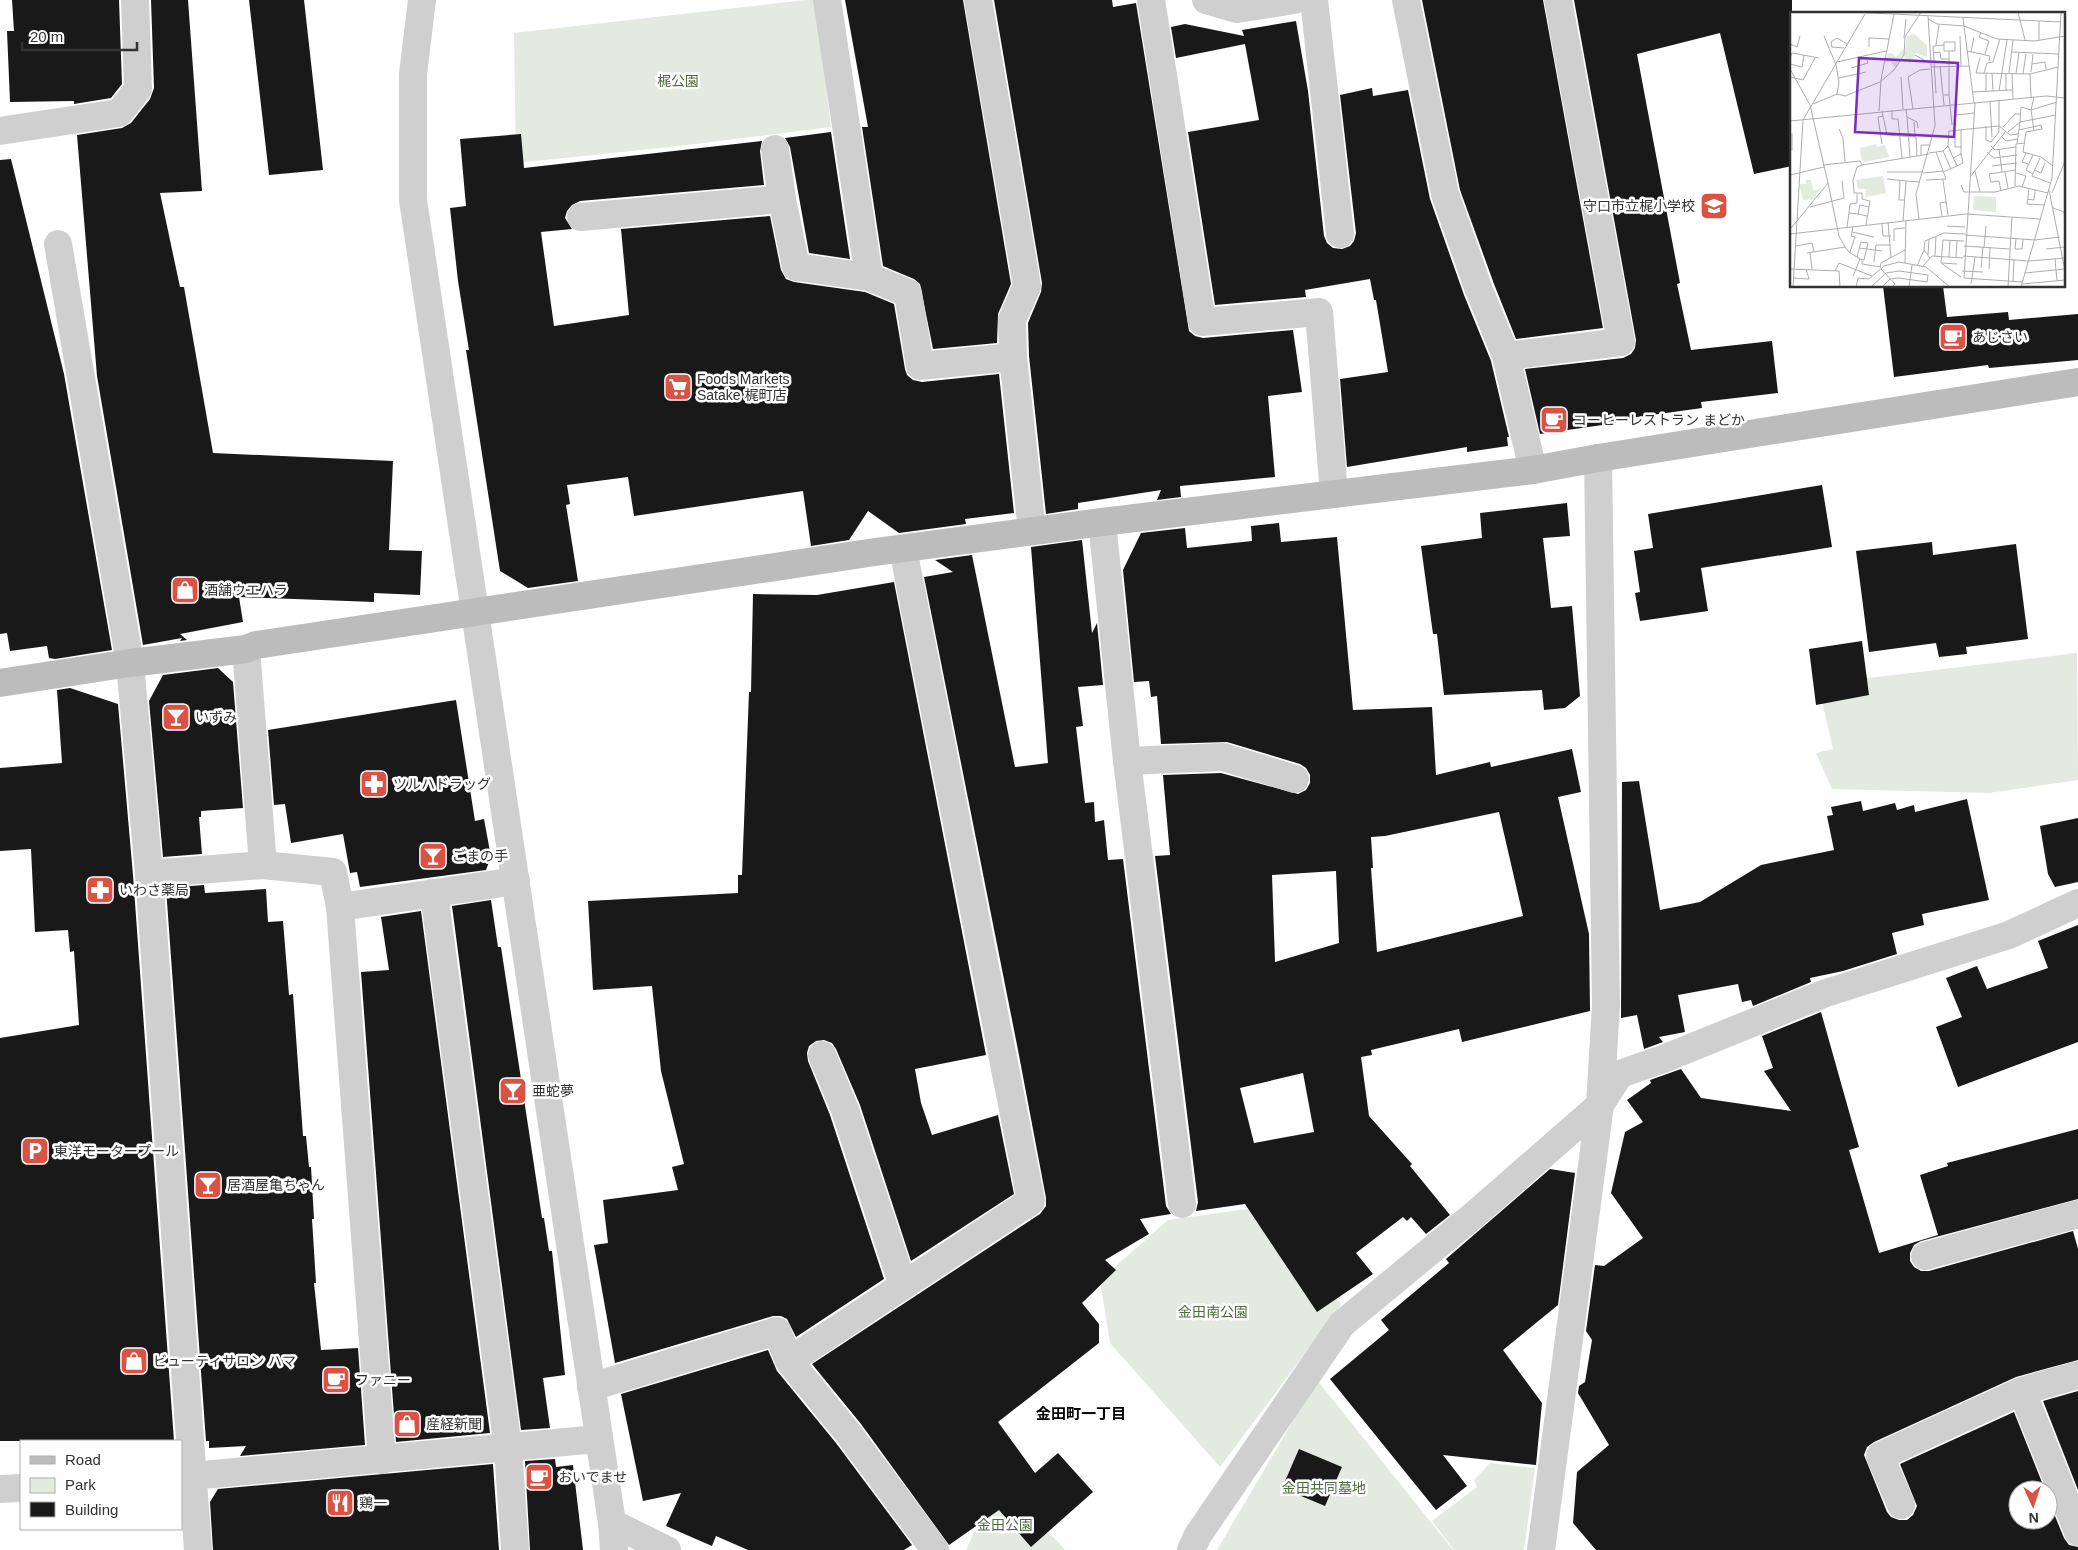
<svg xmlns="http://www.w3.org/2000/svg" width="2078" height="1550" viewBox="0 0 2078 1550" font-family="Helvetica,'Noto Sans JP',sans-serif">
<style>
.green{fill:#e3eadf}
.building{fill:#191919;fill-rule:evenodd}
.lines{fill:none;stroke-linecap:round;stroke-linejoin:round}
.street{stroke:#cfcfcf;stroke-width:28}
.secondary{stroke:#bcbcbc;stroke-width:28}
.labels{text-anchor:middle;stroke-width:5;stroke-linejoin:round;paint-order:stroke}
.park-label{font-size:14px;fill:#4e6b42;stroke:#fff}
.poi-label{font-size:14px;fill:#323232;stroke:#fff;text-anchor:start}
.neighbourhood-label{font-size:15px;font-weight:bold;fill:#000;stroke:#fff}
.inset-road{fill:none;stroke:#adadad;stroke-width:1}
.view{fill:#7b2cbf;fill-opacity:0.15;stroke:#7b2cbf;stroke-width:2.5}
.inset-edge{fill:none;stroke:#323232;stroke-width:2.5}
</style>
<rect width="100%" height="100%" fill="#fff"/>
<g class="green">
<polygon points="805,0 815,0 831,127 679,146 516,163 514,33"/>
<polygon points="2077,653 2078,780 1989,793 1832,789 1816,753 1833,749 1818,684"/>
<polygon points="1268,1206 1283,1214 1341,1305 1220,1467 1110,1343 1100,1280 1168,1220"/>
<polygon points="1317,1380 1453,1550 1217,1550"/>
<polygon points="1490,1463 1535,1468 1524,1550 1454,1550 1432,1521 1477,1487 1474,1480"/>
<polygon points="998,1480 1059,1543 1065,1550 966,1550"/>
</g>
<g class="building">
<polygon points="12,0 119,0 122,84 111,98 74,104 74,101 10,102 7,31 14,31"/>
<polygon points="151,0 188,0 202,191 160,193 180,287 184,287 213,453 393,461 389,550 422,551 420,595 374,593 374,602 239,597 243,622 180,634 187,640 180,641 182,638 143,645 97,376 77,135 122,128 131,123 150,99 154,88"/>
<polygon points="249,0 304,0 323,170 269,175"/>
<polygon points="845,0 963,0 1011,284 998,314 997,343 933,349 920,284 914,279 883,266 862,127 868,127"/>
<polygon points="994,0 1112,0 1113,7 1136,3 1189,331 1195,336 1203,338 1293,330 1302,392 1268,396 1275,477 1180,486 1181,497 1157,500 1161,490 1078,503 1078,509 1046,514 1029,356 1028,323 1041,292 1042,283"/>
<polygon points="1422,0 1543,0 1603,328 1516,339 1494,284 1460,190"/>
<polygon points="1574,0 1792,0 1792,166 1754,174 1720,33 1637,54 1680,283 1677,284 1691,350 1772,341 1778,393 1701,402 1702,408 1616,420 1616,423 1540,434 1525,369 1623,358 1631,354 1635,348 1636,340"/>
<polygon points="1296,21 1308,91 1324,236 1327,243 1333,248 1342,249 1350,246 1354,241 1356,233 1340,95 1372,88 1373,96 1408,90 1430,199 1464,295 1491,361 1509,437 1507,437 1508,446 1467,452 1467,447 1347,467 1340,379 1388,372 1376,300 1374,300 1370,279 1305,290 1306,297 1215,305 1188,132 1259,120 1245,44 1176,58 1171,27 1185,24 1244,36 1242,30"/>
<polygon points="831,132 850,259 809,253 790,147 785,138"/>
<polygon points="521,134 524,168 762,141 760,151 764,185 580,201 572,205 567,211 565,218 572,229 541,232 554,326 629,315 621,229 770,216 781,270 786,279 794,282 865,292 894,304 905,369 907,375 913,380 922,382 999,374 1014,513 965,519 966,524 899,533 868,511 849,540 811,546 803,491 634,516 628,477 567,485 570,504 566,505 578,581 528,588 500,571 466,350 469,350 458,281 450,208 466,206 460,139"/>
<polygon points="11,159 64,374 112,650 55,659 49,658 47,646 10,651 7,633 0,634 0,160"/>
<polygon points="1883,286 1943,286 1947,317 2008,312 2009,320 2078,314 2078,360 1989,368 1988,365 1894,377"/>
<polygon points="1822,485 1832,547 1701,568 1708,611 1640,621 1635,593 1640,592 1634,551 1653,548 1648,514"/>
<polygon points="1567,503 1570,536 1543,538 1551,608 1572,606 1580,696 1565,708 1544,710 1542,690 1444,695 1437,634 1433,634 1421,546 1482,538 1480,513"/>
<path d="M1279 523 1281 542 1337 537 1353 710 1432 707 1436 775 1490 762 1491 767 1572 749 1581 792 1558 797 1589 934 1590 1011 1462 1042 1459 1029 1371 1050 1372 1055 1361 1057 1369 1116 1412 1164 1410 1166 1450 1215 1426 1234 1411 1217 1407 1221 1403 1217 1356 1253 1373 1274 1317 1312 1245 1204 1196 1211 1198 1202 1155 856 1170 855 1163 775 1221 773 1298 794 1306 790 1310 783V775L1306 768 1300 764 1227 742 1161 744 1157 696 1151 697 1149 681 1134 682 1123 570 1141 533 1185 528 1187 548 1252 541 1251 526ZM1499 812 1523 916 1377 952 1371 868H1373L1371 837 1385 836ZM1336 871 1339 943 1275 962 1272 875ZM1303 1073 1314 1132 1254 1143 1240 1088Z"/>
<polygon points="1082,540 1092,633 1097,623 1103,685 1078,687 1083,726 1076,727 1085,803 1094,802 1095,822 1104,820 1108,860 1123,859 1166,1206 1171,1214 1140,1219 1149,1234 1105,1260 1116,1270 1082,1303 1099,1324 1099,1343 998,1422 1035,1473 1058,1453 1093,1492 1031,1547 999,1510 949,1545 861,1424 812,1364 1040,1214 1046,1206 1046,1198 1018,1050 924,577 953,572 935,560 972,555 1015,767 1048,763 1031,547"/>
<polygon points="1932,542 1933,555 2016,544 2028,639 1966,647 1967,654 1939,657 1936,643 1869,652 1856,551"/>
<polygon points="894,582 986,1055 915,1069 921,1103 932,1135 998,1115 1014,1194 911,1261 860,1105 836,1049 832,1043 824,1040 816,1041 809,1046 807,1053 808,1061 830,1115 884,1279 796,1337 787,1319 781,1316 773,1316 615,1363 594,1245 608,1243 603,1200 678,1190 672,1167 684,1164 661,1071 652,986 593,990 588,901 738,893 738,875 742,875 749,692 751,692 753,594 817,595"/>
<polygon points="1862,641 1869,695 1816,705 1809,649"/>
<polygon points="218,668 233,682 243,808 201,811 201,817 199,817 202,854 163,857 149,701 163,675"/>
<polygon points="70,688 118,704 133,875 174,1441 0,1441 0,1038 79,1025 74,951 70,952 68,930 35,932 31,849 0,851 0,768 62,763 57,690"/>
<polygon points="456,700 475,821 484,819 491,857 486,870 360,887 357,872 350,873 343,834 291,843 285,804 274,805 268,730"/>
<polygon points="1639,781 1660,910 1700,902 1761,865 1834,850 1827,816 1833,815 1831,807 1861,801 1863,811 1895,803 1897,810 1914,805 1915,812 1967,799 1989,900 1922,914 1924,925 1892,933 1897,954 1843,971 1810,978 1811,982 1753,1006 1751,1000 1742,1002 1738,984 1678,995 1685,1032 1659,1037 1663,1042 1644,1049 1637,1015 1621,1018 1622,782"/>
<polygon points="2078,818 2078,882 2055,887 2048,874 2040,826"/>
<polygon points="204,885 205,893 266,889 268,922 283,921 289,995 293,994 303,1136 306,1136 309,1167 311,1167 314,1219 312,1219 316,1283 314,1283 321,1350 358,1348 365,1445 240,1456 246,1446 209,1448 209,1441 206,1441 166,888"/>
<polygon points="491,900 498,947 501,947 542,1218 544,1218 549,1251 552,1251 565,1375 543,1378 550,1428 521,1430 452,906"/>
<polygon points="421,911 490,1433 396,1442 361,972 389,970 381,917"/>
<polygon points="2078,925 2078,1042 1958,1087 1936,1027 1962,1017 1946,978 1977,966 1987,989 2048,968 2038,941"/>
<polygon points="1821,1012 1859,1147 1849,1150 1879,1253 1938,1235 1920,1175 1948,1166 1947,1163 2078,1129 2078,1199 1921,1241 1914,1245 1910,1253 1910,1261 1914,1267 1921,1271 1929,1271 2073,1231 2078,1249 2078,1360 2016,1377 1874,1442 1867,1447 1864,1455 1887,1512 1891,1517 1899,1520 1907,1520 1913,1515 1917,1506 1900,1464 2014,1412 2045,1490 2018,1490 2018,1520 2048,1520 2048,1499 2064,1538 2069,1545 2078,1547 2078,1550 1596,1550 1573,1523 1577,1472 1609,1445 1578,1393 1579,1386 1585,1382 1592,1340 1586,1331 1595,1265 1604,1266 1643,1238 1611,1193 1625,1132 1643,1122 1627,1100 1651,1083 1650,1080 1681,1069 1701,1098 1791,1111 1764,1071 1773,1068 1762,1036"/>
<polygon points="1550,1169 1575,1173 1558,1305 1503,1350 1542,1403 1536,1465 1443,1455 1467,1486 1436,1510 1330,1379 1389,1330 1381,1320 1449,1263 1446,1259"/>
<polygon points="768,1350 777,1371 836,1443 912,1545 904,1550 748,1550 716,1536 712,1546 666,1526 681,1493 643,1501 621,1394"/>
<polygon points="2078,1391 2078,1490 2043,1401"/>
<polygon points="1299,1449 1342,1467 1325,1506 1282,1488"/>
<polygon points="555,1459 556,1467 573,1465 583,1550 530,1550 525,1461"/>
<polygon points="493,1464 499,1550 213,1550 210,1502 218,1489"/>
</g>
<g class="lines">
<g class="street">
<polyline points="422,0 413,74 413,200 612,1523 614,1550"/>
<polyline points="827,0 869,277"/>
<polyline points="978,0 1027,286 1012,320 1013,357"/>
<polyline points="1151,0 1202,322 1319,312 1334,494"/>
<polyline points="1206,0 1237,9 1294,0"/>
<polyline points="1314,0 1340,234"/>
<polyline points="1406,0 1445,194 1479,290 1506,356 1533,470"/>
<polyline points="0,131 119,113 138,89 135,0"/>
<polyline points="775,149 782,199 796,267 869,277 908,293 920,366 1013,357 1032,531"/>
<polyline points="581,217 782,199"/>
<polyline points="58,244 130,663 149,874"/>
<polyline points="1506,356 1621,342 1558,0"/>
<polyline points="1102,522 1127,761 1182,1204"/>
<polyline points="246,649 263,865 333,872 340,907 382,1460"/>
<polyline points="1127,761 1223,757 1295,779"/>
<polyline points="434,893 508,1448 515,1550"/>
<polyline points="340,907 516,881"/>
<polyline points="822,1055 845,1110 903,1286"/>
<polyline points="1925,1256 2078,1214"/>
<polyline points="789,1361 848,1433 935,1550"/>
<polyline points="591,1387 777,1331 789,1361 1031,1201 903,549"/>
<polyline points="2022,1391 2078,1532"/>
<polyline points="181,1477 598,1439"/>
<polyline points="0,1489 21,1488"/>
<polyline points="1901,1505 1880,1456 2022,1391 2078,1375"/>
<polyline points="612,1523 667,1550"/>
<polyline points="198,1550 149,874 263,865"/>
<polyline points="1191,1550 1198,1535 1342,1324 1474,1215 1600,1105 1620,1074 1663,1059 1826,993 2009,935 2078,903"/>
<polyline points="1541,1550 1600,1105 1606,1005 1598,458"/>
</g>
<polyline class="secondary" points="0,683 130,663 246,649 256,645 875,552 1102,522 1533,470 1598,458 2078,382"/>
</g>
<defs>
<symbol id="school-square" viewBox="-11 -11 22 22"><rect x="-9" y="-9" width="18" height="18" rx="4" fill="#d95244" stroke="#fff"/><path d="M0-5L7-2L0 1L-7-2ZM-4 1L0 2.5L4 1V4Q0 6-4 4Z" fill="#fff"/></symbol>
<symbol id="cafe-square" viewBox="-11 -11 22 22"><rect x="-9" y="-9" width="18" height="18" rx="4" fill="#d95244" stroke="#fff"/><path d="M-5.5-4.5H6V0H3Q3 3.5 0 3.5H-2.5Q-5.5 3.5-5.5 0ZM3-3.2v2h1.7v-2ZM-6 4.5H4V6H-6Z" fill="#fff"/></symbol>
<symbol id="supermarket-square" viewBox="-11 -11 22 22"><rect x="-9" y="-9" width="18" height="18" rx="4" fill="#d95244" stroke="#fff"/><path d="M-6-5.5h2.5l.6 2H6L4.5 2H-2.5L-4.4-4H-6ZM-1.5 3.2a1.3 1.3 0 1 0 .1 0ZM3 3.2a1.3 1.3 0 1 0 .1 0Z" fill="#fff"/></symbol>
<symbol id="shop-square" viewBox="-11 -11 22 22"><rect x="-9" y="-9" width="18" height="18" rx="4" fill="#d95244" stroke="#fff"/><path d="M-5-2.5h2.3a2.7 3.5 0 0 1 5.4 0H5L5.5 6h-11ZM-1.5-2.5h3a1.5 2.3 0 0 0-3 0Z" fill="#fff"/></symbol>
<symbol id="bar-square" viewBox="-11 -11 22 22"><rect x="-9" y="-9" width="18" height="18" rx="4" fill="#d95244" stroke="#fff"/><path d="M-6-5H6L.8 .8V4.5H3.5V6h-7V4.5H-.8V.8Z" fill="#fff"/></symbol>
<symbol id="pharmacy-square" viewBox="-11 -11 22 22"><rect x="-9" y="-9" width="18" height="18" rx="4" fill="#d95244" stroke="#fff"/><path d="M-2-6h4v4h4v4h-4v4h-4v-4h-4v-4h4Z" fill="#fff"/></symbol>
<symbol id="parking-square" viewBox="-11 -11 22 22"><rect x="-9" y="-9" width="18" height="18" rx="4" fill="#d95244" stroke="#fff"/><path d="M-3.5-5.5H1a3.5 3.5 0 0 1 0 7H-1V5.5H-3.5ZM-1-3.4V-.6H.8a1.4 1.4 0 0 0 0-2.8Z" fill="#fff"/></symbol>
<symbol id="restaurant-square" viewBox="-11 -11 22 22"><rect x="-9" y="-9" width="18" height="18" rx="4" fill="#d95244" stroke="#fff"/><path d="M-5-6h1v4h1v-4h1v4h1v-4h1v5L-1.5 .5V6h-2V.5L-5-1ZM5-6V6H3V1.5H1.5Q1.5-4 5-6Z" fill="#fff"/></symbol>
</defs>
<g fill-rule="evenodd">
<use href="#school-square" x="1698" y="190" width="32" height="32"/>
<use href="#cafe-square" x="1937" y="321" width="32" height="32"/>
<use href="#supermarket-square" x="662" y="371" width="32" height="32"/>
<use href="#cafe-square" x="1538" y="404" width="32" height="32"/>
<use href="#shop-square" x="169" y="574" width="32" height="32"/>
<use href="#bar-square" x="160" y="701" width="32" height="32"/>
<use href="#pharmacy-square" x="358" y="768" width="32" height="32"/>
<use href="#bar-square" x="417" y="840" width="32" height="32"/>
<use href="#pharmacy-square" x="84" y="874" width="32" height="32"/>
<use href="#bar-square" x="497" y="1075" width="32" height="32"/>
<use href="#parking-square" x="19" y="1135" width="32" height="32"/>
<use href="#bar-square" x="192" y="1169" width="32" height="32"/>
<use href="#shop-square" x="118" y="1345" width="32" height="32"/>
<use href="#cafe-square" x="320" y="1364" width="32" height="32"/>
<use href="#shop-square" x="391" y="1408" width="32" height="32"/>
<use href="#cafe-square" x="523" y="1461" width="32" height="32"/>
<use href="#restaurant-square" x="324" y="1487" width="32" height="32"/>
</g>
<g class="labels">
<g class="park-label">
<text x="678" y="86">梶公園</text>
<text x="1213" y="1317">金田南公園</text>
<text x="1324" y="1493">金田共同墓地</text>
<text x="1005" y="1530">金田公園</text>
</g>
<g class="poi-label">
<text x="1695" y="211" text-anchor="end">守口市立梶小学校</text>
<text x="1972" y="342">あじさい</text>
<text x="697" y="384">Foods Markets<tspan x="697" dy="16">Satake 梶町店</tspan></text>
<text x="1573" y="425">コーヒーレストラン まどか</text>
<text x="204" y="595">酒舗ウエハラ</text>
<text x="195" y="722">いずみ</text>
<text x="393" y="789">ツルハドラッグ</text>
<text x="452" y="861">ごまの手</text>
<text x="119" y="895">いわさ薬局</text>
<text x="532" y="1096">亜蛇夢</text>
<text x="54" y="1156">東洋モータープール</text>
<text x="227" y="1190">居酒屋亀ちゃん</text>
<text x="153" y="1366">ビューティサロン ハマ</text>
<text x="355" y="1385">ファニー</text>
<text x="426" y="1429">産経新聞</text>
<text x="558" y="1482">おいでませ</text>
<text x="359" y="1508">鶏一</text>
</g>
<g class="neighbourhood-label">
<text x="1081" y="1419">金田町一丁目</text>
</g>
</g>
<g transform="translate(1790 12)">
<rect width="275" height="275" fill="#fff"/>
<path d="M124 22 137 33V45L126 41 120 52 114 45 117 24ZM113 37 114 42 105 56 100 49 95 51 98 42 102 41 106 45ZM86 132 87 135 95 133 99 145 75 150 71 147 70 136ZM93 164 96 181 75 185 76 177H68L66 168ZM16 168H21L23 178 33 177 27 180 25 187 13 188 9 172H16ZM184 184 206 185V200L183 198Z" fill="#e3eadf"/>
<path class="inset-road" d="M60 0 271 10M228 0 235 28M173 6 184 91M138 7 147 12 174 14 207 27 245 29 275 24M249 9V28M191 21 189 25 199 29 195 42M170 24 171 54M114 26 116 7M0 32 7 35 10 24M146 33 149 13M79 35V26L99 27M54 36 42 35 41 30 47 26 57 32M177 39 200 44 199 49M181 40 184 25M222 40 269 42M143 41 150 40 151 47H159M125 43 139 51M0 46 2 41 29 46M190 46 186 61 240 62 268 55M47 50 96 39M0 52 12 55 14 43M242 52 255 50 256 57M150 54 154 93M142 55 179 54M61 56 78 51 77 48M0 57 20 93 38 171M241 60 243 42M194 61 197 51 203 50 210 27M196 61V80M202 61 203 79M219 61 223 28M222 61 223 87M226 61 229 41M233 62 236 42M240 62 241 85M0 65 13 68 25 46M111 65 113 97M49 66 76 60M209 79 217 28M216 79V61M182 80 222 78M146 81 143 34 154 33M47 82 55 84 90 70 104 58 114 43 115 25 131 0M154 83H159V39H165V30H154V39H159M159 83 162 113M244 85 241 98 244 119M200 89 202 125M23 92 47 82 49 70 46 53 34 24M116 97 117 105 127 110 128 116M123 97 118 65 130 58 140 57M102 98V107H108L112 146M89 99 91 68 104 2M92 99 97 123 126 125 127 144M166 103 184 101M117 105 120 145M0 109 256 84 275 86M124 110 125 125M251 113 252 117 236 120 233 140 251 145 263 154M196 114V128L201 130M213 115 225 102H231M49 117 53 126 55 150M229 118 251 113M165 119V135H171M218 120 230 110 231 95 241 98 267 90M2 121V139M211 124 216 129 228 127M201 130 209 120V89M92 132 88 105 93 104M227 132 230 110 266 103M201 134 205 138 226 135M209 137 212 160M153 139 161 157M197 140 204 146 227 143M139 141 153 139 158 134M236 141 232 150 238 152M131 143V133H141M243 143 236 158 243 162M163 146 171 142V118M250 146 242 164 260 171M33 153 70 149 72 153 139 142M72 153 67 155 63 168 64 181H72V187L80 189 76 213M167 154 173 151 171 142M202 154 227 151M245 158 251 161 255 151M185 159 190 180M97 160H133M153 160 167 154 158 134 159 119 209 114 220 123 228 122M215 160 218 176M133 161 153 159M226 161 236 164 232 175M0 163 34 155M180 165 216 119M97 167 116 169M110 168 109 188H115M136 168 156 167 146 140M153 168 158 203M171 173 174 180H205L229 174 258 181M225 174 226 132 235 131M239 177 237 192 254 193M259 178 275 259M211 179 209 169 201 170 199 162 226 158M262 181 275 149M237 187 244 188 245 178M20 195 54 186 52 169M263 196 274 200 275 206M59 201 60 192 67 191V182M77 204 68 202 70 193 79 195M152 204 150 191 156 190M129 207 126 182 145 114 138 4M113 209 116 169 130 170M98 210 101 246M92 211 93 224H101M157 214 175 215M57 215 59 201 68 202M63 215 62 220 84 225M0 217 7 209 13 108 75 2M0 222 176 202 250 207M175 223 245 228 270 225M226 227 225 237H232L233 227M104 229V217L115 216M6 234 22 231 24 240M174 234 220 237M55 235 59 240 70 247 74 248 78 231 71 230 67 245M194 235 196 214M69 236 92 239M256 237 275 235M20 240 22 257M60 240 65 225 61 224 62 220M138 243 139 227M145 244 146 224M173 244 239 249 275 246M159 245 160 228M166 245 167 228M140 246 134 238 135 229 154 221 175 222M265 247 267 269M72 248V252L91 255M84 250 86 233H101M115 251 116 208M152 251 167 252M127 254 134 238M133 254 142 244 173 246M90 255 91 251 115 238M191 256 193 235M0 257 49 259 50 275M91 257 105 272 102 275M199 257 200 236M45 259 49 251 82 264M172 259 193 260M235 261 275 257M63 264 70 247M171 265 151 251 153 228 174 229M3 266 19 267 16 257M174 266 185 91M174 266 232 270M223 269 224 248M181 272 185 245M232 272 275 268M3 275 7 209 38 171 49 224 55 235 17 241M66 275 68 266 79 267 94 254 109 250 136 255 160 275M81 275 96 261 109 259 138 263 137 270 109 266 100 267 92 275M119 275 122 253M218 275 222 205M231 275 262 166 271 0"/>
<path class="view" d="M69 46 168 51 164 125 65 120Z"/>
<rect width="275" height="275" class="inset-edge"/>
</g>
<rect x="20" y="1440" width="162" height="90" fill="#ffffff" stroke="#adadad"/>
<rect x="30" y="1456" width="25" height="8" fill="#bcbcbc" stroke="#adadad"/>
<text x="65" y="1465" font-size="15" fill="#323232">Road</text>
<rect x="30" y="1478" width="25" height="15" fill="#e3eadf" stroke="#adadad"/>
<text x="65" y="1490" font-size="15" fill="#323232">Park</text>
<rect x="30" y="1502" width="25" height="15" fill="#191919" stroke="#adadad"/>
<text x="65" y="1515" font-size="15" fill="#323232">Building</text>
<g transform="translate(2033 1505) rotate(177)"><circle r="24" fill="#ffffff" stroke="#adadad"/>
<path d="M0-4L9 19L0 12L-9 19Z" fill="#d95244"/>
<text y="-8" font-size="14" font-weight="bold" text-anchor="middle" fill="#323232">N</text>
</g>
<path d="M22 42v8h115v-8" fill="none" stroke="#323232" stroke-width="2.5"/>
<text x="30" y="42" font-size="15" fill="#323232" stroke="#ffffff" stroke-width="4" paint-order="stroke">20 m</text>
</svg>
